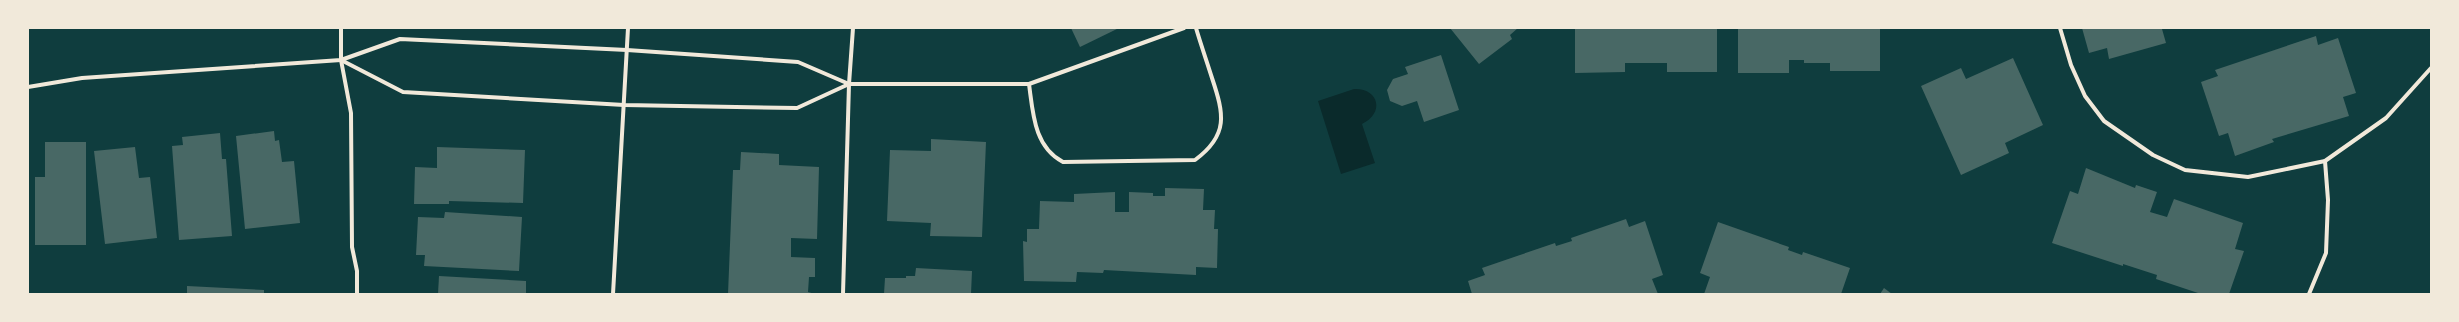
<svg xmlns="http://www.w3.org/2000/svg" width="2459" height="322" viewBox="0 0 2459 322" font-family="Lato,sans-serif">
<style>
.water{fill:#0a2a2b}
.building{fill:#486865}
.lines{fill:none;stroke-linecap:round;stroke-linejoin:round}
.minor{stroke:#f1e9da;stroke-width:4}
</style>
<rect width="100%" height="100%" fill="#0f3d3e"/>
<path class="water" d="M1354 89C1379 88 1385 113 1362 124L1375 163 1341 174 1318 101Z"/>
<g class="building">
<polygon points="1071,28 1119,28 1080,47"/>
<polygon points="1450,28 1518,28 1510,35 1512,39 1479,64"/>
<polygon points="1575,28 1717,28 1717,72 1667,72 1667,63 1625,63 1625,72 1575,73"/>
<polygon points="1738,28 1880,28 1880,71 1830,71 1830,63 1804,63 1804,60 1789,60 1789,73 1738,73"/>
<polygon points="2082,28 2165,28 2162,29 2166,43 2109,59 2107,48 2089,53"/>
<polygon points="2316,36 2318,45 2338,38 2356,93 2343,97 2349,116 2272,139 2274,142 2235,156 2228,133 2219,136 2201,82 2218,76 2215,70"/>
<polygon points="1441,55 1459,110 1424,122 1417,101 1402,106 1390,101 1387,90 1393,79 1408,74 1405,67"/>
<polygon points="2013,58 2043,125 2005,143 2009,153 1961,175 1921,86 1961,68 1966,79"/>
<polygon points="274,131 275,141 279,140 282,162 294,161 300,223 245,229 236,136"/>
<polygon points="220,133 222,159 226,159 232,236 179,240 172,146 183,145 182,137"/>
<polygon points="931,139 986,142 982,237 930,236 931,223 887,221 890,150 931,151"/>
<polygon points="45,142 86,142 86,245 35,245 35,177 45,177"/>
<polygon points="135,147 139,178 150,177 157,238 105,244 94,151"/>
<polygon points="437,147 525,150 523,203 449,201 449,204 414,204 415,167 437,168"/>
<polygon points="741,152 779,154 779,165 819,167 817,239 791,238 791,257 815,258 815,277 809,277 808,292 815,294 728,294 733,170 740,170"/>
<polygon points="2086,168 2135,188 2136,185 2157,192 2150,212 2167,217 2174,199 2243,223 2235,249 2244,251 2229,294 2201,294 2156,279 2157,275 2123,264 2123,266 2052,243 2070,191 2078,194"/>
<polygon points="1165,188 1204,189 1203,210 1215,210 1214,229 1218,229 1217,268 1196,267 1196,275 1104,270 1103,273 1077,272 1076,282 1024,281 1023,241 1027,242 1027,229 1039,229 1040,201 1074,202 1074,194 1115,192 1115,212 1129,212 1129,192 1153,193 1153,196 1165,196"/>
<polygon points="445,212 522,217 519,271 424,266 425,255 416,255 418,217 444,218"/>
<polygon points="1626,219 1629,227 1645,221 1663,275 1652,279 1658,294 1472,294 1468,281 1485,275 1482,268 1555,243 1556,246 1572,241 1571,238"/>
<polygon points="1718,222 1789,247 1788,250 1802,255 1803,252 1850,268 1841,294 1704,294 1710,277 1700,273"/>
<polygon points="916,268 972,271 971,294 884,294 885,278 906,278 906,276 915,276"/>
<polygon points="439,276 526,281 526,294 438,294"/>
<polygon points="187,286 264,290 264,294 187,294"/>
<polygon points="1884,288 1892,294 1880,294"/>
</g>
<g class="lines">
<g class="minor">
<polyline points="341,28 341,60 351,113 352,247 357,271 357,294"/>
<polyline points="2060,28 2071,65 2085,96 2104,121 2153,155 2185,170 2248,177 2325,161 2386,118 2431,68"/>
<polyline points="341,60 403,92 624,105 797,108 849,84"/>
<path d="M1029 84C1033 113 1034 147 1063 162L1195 160C1229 135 1224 114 1212 78 1207 62 1201 45 1196 28"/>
<polyline points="28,87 82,78 341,60 400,39 627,50 798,62 849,84 1029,84 1184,28"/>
<polyline points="613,294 628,28"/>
<polyline points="843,294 849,84 853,28"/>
<polyline points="2309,294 2326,253 2328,200 2325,161"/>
</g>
</g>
<rect width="2459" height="322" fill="none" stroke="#f1e9da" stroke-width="58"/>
</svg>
